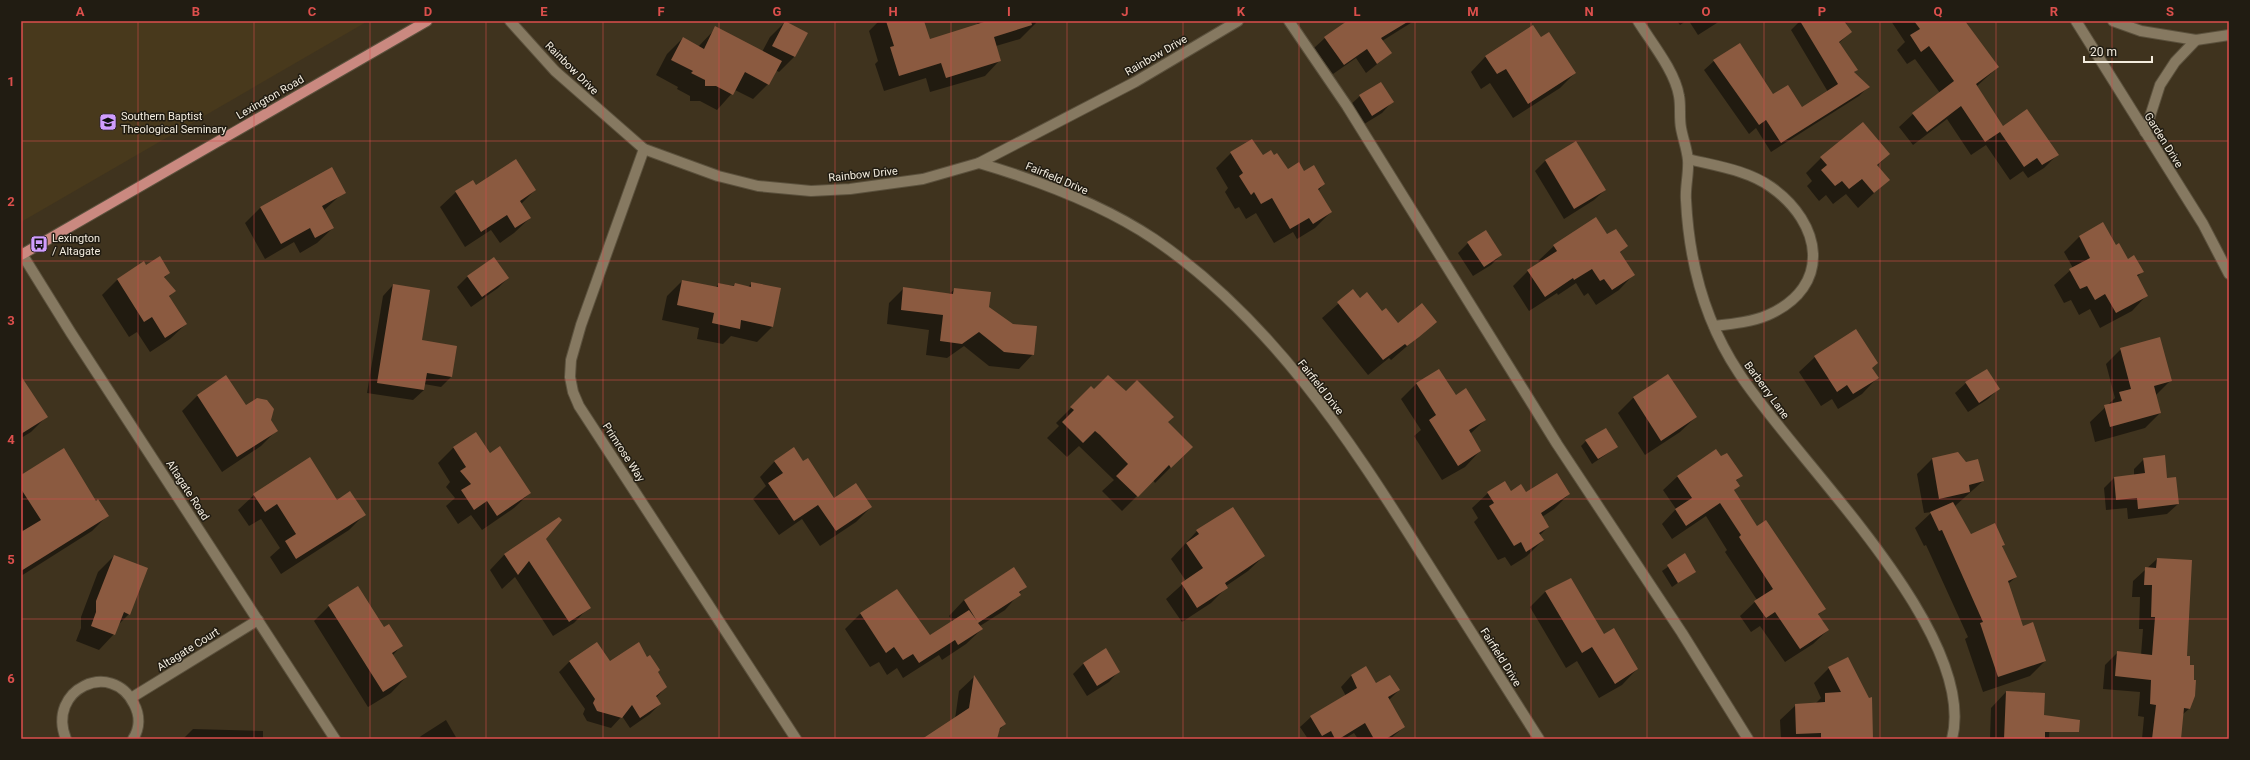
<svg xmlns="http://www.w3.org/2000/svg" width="2250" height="760" viewBox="0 0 2250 760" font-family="Roboto,sans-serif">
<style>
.built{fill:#48391c}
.shadow{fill:#0007}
.building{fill:#8b5a40}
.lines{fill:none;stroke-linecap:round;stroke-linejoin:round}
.minor-casing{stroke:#5b513d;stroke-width:12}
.major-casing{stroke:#5b513d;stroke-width:12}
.minor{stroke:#867961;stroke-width:10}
.major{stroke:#ca8980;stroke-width:10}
.grid{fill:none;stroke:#dc4f4c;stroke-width:1;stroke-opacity:0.55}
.labels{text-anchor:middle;stroke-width:3;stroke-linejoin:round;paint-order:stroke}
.street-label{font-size:11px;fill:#f3ecde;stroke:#211c12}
.poi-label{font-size:11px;fill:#f3ecde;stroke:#211c12;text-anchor:start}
.neatline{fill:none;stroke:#dc4f4c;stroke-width:1.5}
.grid-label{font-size:13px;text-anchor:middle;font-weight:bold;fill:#dc4f4c}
</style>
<rect width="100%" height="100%" fill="#3f331e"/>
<polygon class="built" points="21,21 368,21 21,222"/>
<g class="shadow">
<polygon points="879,21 923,21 929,40 978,25 977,21 1035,21 1036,23 1020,39 996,46 1000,60 985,76 930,92 926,78 884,91 875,64 878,61 869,31"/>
<polygon points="1348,21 1414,21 1382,41 1391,53 1366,73 1356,58 1333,74 1314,48 1325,38"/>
<polygon points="1677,21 1686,21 1680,25"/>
<polygon points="1689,21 1720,21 1698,35"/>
<polygon points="1800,21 1850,21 1845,24 1851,32 1839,43 1857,70 1853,73 1868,87 1859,96 1771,152 1756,128 1749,134 1704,70 1714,61 1773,95 1802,109 1828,92 1791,30"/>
<polygon points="1891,21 1964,21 1998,67 1977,86 2002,127 2057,155 2044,168 2028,178 2023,171 2010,180 1986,145 1971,155 1947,119 1913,145 1899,127 1913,114 1940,93 1915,59 1907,64 1897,50 1905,42"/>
<polygon points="785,22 806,33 794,57 779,72 775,70 768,84 753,99 735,90 717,110 700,101 690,101 690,96 677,89 678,87 656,75 667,54 683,38 698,47 716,28 762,52 770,37"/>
<polygon points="1541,38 1575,73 1560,88 1513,118 1490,83 1481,89 1471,72 1486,56"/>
<polygon points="1360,96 1392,102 1382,113 1361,126 1349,106"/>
<polygon points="1576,142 1605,190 1594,200 1564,219 1535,171 1545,161"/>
<polygon points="1231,153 1263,156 1287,171 1324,184 1318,191 1331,212 1315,228 1297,239 1293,232 1274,243 1256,213 1246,219 1239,207 1235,209 1225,192 1228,188 1216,168"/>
<polygon points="1889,154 1877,166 1888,180 1858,208 1846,194 1833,204 1826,195 1819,201 1807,186 1812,181 1806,173 1821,158"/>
<polygon points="331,169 344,192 323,211 333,228 317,243 300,253 294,242 265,259 245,223 260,208"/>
<polygon points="472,182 475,186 535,190 521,204 530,218 514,233 500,243 491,230 465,247 440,207 456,192"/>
<polygon points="1596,219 1607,235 1626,246 1620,253 1634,274 1619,290 1596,305 1588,293 1584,296 1576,283 1558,295 1557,293 1529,311 1513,286 1528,271 1540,263 1538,261 1554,246"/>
<polygon points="2103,224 2116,247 2128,261 2142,272 2137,277 2147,295 2132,311 2100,328 2090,309 2079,315 2071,300 2064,303 2054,285 2073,268 2064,252 2079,237"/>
<polygon points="1468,243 1501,255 1491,265 1473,276 1458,253"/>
<polygon points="493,258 508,278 498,288 471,307 457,287 467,277"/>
<polygon points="169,273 164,278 174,291 169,297 186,324 170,339 150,352 137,332 129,337 102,295 118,279"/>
<polygon points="682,281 716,287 719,284 748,287 752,283 772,327 757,342 731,336 723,344 697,339 699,328 662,320 667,296"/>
<polygon points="393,285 420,341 451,377 441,387 424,384 424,390 413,400 367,393 383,296"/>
<polygon points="904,288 949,294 955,289 988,308 1033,354 1019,369 989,366 964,346 947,358 926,355 929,330 887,324 889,303"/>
<polygon points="1353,291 1359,300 1382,312 1398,324 1435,322 1391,360 1389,358 1368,375 1322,318"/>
<polygon points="2121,349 2171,380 2155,396 2160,413 2145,428 2095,442 2090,422 2115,398 2106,364"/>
<polygon points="1815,357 1871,368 1877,378 1862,394 1838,409 1832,399 1821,406 1799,372"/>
<polygon points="1439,370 1455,396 1485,420 1470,434 1480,451 1465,467 1442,480 1414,436 1421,430 1401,399 1416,384"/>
<polygon points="1667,375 1696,417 1680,432 1645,455 1618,413 1633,398"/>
<polygon points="226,377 245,407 270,421 277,430 261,446 222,472 182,411 197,396"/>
<polygon points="21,381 46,417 31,432 21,438"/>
<polygon points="1966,383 1998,389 1988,399 1968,412 1955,393"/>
<polygon points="1091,388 1094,390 1126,392 1167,422 1191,447 1155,483 1153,480 1122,511 1102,491 1114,480 1079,446 1067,457 1047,438 1059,426 1056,423"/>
<polygon points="475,433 489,454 530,493 514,508 482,530 471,515 458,524 446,506 455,498 446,487 450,482 438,463 453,448"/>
<polygon points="1586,441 1617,447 1592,464 1581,446"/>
<polygon points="1721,458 1741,476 1735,482 1738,486 1733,491 1757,527 1824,609 1818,615 1828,630 1813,644 1785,662 1760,626 1751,632 1740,616 1757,600 1725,552 1727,550 1706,516 1672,539 1662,524 1676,509 1663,490 1678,476"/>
<polygon points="1932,459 1983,481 1955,506 1970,535 2004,545 2002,547 2016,577 2008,584 2022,627 2045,661 2030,676 1983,692 1965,639 1968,637 1926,545 1924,546 1915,528 1932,512 1924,513 1917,474"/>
<polygon points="2144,459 2167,479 2178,504 2167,514 2128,519 2127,508 2106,510 2104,488 2114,478 2134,475 2134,469"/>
<polygon points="775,461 803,462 834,499 871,507 856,522 820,546 802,519 779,535 753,499 766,486 760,477"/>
<polygon points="21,477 95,502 107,516 92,531 21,576 21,533 24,532 21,528"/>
<polygon points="1505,482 1511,492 1569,494 1554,509 1542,517 1548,527 1540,535 1543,540 1527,556 1511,566 1505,557 1498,560 1474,522 1478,518 1472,508 1488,493"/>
<polygon points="254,495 337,501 364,515 349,530 281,574 270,557 280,548 261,519 249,526 238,510"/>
<polygon points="1197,531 1264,556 1248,571 1226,586 1227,587 1211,603 1182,622 1166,599 1186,581 1171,559"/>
<polygon points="545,539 589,607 574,623 553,636 515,577 502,589 490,570 505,554"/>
<polygon points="1685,555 1695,571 1672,587 1662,571"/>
<polygon points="114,556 129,614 117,626 114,634 99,650 76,641 81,628 81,617 98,572"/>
<polygon points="2157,559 2186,657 2190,708 2182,715 2180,739 2142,739 2144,717 2138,716 2140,692 2103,689 2105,665 2118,652 2141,655 2143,629 2139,629 2140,597 2132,597 2133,581"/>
<polygon points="1570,579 1604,636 1637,669 1622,685 1599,698 1577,661 1566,668 1530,607 1545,592"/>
<polygon points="1025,587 1005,610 980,626 982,629 966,644 942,660 939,655 903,678 897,668 887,675 879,662 870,667 845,629 860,614 896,590 930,636 953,622 949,616 964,600"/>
<polygon points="329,606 384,629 401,646 392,656 406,677 391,693 368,707 314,621"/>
<polygon points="647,658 666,687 656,698 660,704 650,714 630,728 622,716 611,728 587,721 583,714 585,709 559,672 569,662 610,662"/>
<polygon points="1084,663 1119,671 1109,682 1087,696 1073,674"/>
<polygon points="1365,668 1376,684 1399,690 1389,700 1404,727 1390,739 1358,739 1354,733 1344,739 1308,739 1300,727 1311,717 1346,696 1341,687 1351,676"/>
<polygon points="1829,668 1872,739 1781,739 1780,720 1796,705 1815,704 1821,698 1814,683"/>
<polygon points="974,677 1005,724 999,730 996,739 926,739 955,719 959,691"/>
<polygon points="2006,692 2043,716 2050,717 2049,739 1990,739 1991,708"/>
<polygon points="446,720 457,739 418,739 421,736"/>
<polygon points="193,729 263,731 263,739 183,739"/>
</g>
<g class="building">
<polygon points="785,21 808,33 795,57 772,46"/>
<polygon points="886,21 924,21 930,39 987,21 1031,21 1032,25 994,37 1001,61 946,78 941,63 899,76 890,47 894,46"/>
<polygon points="1347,21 1409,21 1381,38 1392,53 1377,64 1367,49 1344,65 1324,37"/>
<polygon points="1800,21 1844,21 1852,32 1839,42 1858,70 1854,72 1870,87 1781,143 1766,120 1759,125 1713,60 1740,43 1773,94 1788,85 1802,107 1838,84"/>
<polygon points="1914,21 1965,21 1999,67 1976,84 2003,126 2027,109 2059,155 2042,165 2037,158 2024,167 2000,132 1985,142 1961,106 1927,132 1912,113 1954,81 1929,46 1921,52 1910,35 1920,29"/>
<polygon points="1533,25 1541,37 1549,32 1576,73 1528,104 1506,69 1497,74 1485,56"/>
<polygon points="715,26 782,61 769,85 745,72 733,95 716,86 705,86 705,80 691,73 693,71 671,60 683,37 704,49"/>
<polygon points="1381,82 1394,102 1372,116 1359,95"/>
<polygon points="1863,122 1890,154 1877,165 1890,180 1874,193 1862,179 1849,189 1842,181 1835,186 1821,170 1827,165 1820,157"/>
<polygon points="1252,139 1263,155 1271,150 1274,155 1277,153 1288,169 1299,162 1304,171 1314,165 1325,184 1318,189 1332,212 1313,224 1309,218 1290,229 1272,198 1261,204 1254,192 1251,195 1239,176 1243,173 1230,152"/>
<polygon points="1576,141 1606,190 1574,209 1545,160"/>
<polygon points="516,159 536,190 520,201 531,218 515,228 507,215 481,232 455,191 473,180 476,185"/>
<polygon points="332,167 346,193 322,206 334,228 315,238 310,228 281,244 260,207"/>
<polygon points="1596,217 1607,234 1616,229 1628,246 1620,252 1635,275 1612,290 1604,279 1600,281 1592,269 1574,280 1573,278 1545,297 1527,270 1557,251 1553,245"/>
<polygon points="2103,222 2116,245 2119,243 2128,259 2134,255 2144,272 2137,275 2148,296 2116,313 2105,294 2095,300 2087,286 2080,289 2069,269 2090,258 2079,236"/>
<polygon points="1486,230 1502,255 1484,267 1467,242"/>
<polygon points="160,256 170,273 164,277 176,291 169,296 187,324 165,338 152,317 144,322 117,279 144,261 146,265"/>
<polygon points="494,257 509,278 482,297 467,276"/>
<polygon points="682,280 718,287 718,283 734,286 735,283 751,287 751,282 781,288 773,327 741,320 740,329 712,323 714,313 677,305"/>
<polygon points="393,284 430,290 422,340 457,346 452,377 427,373 424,390 377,383"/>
<polygon points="903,287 953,294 954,288 991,292 989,307 1013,324 1037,326 1034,355 1004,352 979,332 962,344 940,341 943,315 901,310"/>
<polygon points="1353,289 1360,298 1367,292 1382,311 1386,308 1398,323 1422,303 1437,322 1419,337 1407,346 1405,344 1383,360 1337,302"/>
<polygon points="1856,329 1878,363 1872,368 1879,378 1853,394 1847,385 1837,392 1814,356"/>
<polygon points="2160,337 2172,381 2154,386 2161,413 2110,427 2104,405 2122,401 2119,392 2131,389 2120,348"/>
<polygon points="1439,369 1456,395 1466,388 1486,420 1469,430 1481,451 1458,466 1429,420 1436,415 1416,383"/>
<polygon points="1987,369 2000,389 1979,403 1965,382"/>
<polygon points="1668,374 1697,417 1661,441 1633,397"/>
<polygon points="226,375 246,405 257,398 267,400 274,409 271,420 278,431 237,457 197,395"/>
<polygon points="1108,375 1126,391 1137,380 1174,417 1168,422 1193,447 1171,468 1169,465 1138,497 1116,476 1128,464 1100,435 1095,431 1083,443 1062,422 1074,410 1070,407 1091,386 1094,389"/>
<polygon points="21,376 48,417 21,434"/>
<polygon points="1606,428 1618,447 1598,459 1585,440"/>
<polygon points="476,432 490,453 500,446 531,493 497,516 487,501 474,510 461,490 471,484 460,471 466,467 453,447"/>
<polygon points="794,447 803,461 808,458 834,498 856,483 872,507 836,531 818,505 794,521 768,483 783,473 774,461"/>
<polygon points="64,448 96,501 98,499 109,516 21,571 21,532 41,520 21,489 21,475"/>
<polygon points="1716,449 1721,456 1727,453 1743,476 1736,480 1740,486 1734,490 1757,526 1766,520 1826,609 1818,614 1829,630 1800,649 1775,612 1766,618 1754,601 1773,589 1739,537 1741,535 1720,503 1686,526 1675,509 1692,498 1677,476"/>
<polygon points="1958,452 1966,462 1978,459 1984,481 1969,485 1970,492 1939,499 1932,458"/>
<polygon points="2165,455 2167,478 2176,477 2179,504 2138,509 2137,498 2116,500 2114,477 2145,473 2143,458"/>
<polygon points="310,457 337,500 350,491 366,515 296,559 285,541 296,534 277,504 265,512 253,494"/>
<polygon points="1557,473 1570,494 1541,513 1549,527 1539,533 1544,540 1526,552 1521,542 1514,546 1489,506 1494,503 1487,492 1505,481 1511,491 1521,484 1526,492"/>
<polygon points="1953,502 1971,534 1995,523 2005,545 2002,546 2017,577 2008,581 2023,626 2033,622 2046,661 1998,677 1980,623 1983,622 1942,530 1939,531 1930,512"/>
<polygon points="1233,507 1265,556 1225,583 1228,588 1197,608 1181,583 1203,568 1186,543 1199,534 1196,530"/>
<polygon points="559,517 562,520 546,539 591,608 569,622 529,561 518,575 504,554"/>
<polygon points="1685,553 1696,572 1678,583 1667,565"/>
<polygon points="114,555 148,568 130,615 124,612 115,635 91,626 96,612 96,601"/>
<polygon points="2157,558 2192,560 2187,656 2190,656 2190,665 2194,665 2194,680 2196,680 2195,696 2190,709 2184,708 2181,739 2152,739 2156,705 2150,704 2151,680 2115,676 2117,651 2152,655 2155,617 2151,617 2152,585 2144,585 2145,567 2156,568"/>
<polygon points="1014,567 1027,587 1019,592 1021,595 978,623 983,629 958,645 955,640 919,663 913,654 903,660 894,647 886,653 860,613 897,589 930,635 969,610 977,621 964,600"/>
<polygon points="1571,578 1604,634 1614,628 1638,669 1615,684 1592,647 1582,653 1545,591"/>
<polygon points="358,586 384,627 389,624 403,646 392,653 407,677 383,692 328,605"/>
<polygon points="597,642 610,661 639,642 647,657 650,655 660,670 658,672 667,687 656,696 661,704 640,718 632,705 622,718 597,711 593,703 595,699 569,661"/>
<polygon points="1106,648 1120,672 1097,686 1083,663"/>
<polygon points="1848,657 1869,698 1872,697 1873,739 1821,739 1821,733 1796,734 1795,704 1825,702 1825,693 1841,692 1828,667"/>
<polygon points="1366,666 1376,683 1390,675 1400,690 1388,697 1405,727 1386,739 1374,739 1365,723 1339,739 1335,739 1331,731 1322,736 1310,716 1357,688 1351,675"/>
<polygon points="974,675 1006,724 1000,728 997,739 922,739 969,708"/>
<polygon points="2006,691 2045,693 2044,715 2080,720 2079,732 2045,732 2045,739 2004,739"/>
</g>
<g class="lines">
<defs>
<g id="minor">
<polyline points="510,21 555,71 644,149 718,176 758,186 811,191 850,189 923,179 979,163 1135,82 1238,21"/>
<polyline points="1289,21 1347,106 1557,444 1682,633 1748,739"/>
<path d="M1638 21C1651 42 1675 71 1679 96 1681 106 1679 117 1681 128 1683 139 1687 149 1688 160 1689 173 1685 187 1686 200 1689 261 1705 322 1739 373 1795 460 1979 632 1952 739"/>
<polyline points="2076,21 2203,224 2229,274"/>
<polyline points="2113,21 2141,31 2196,40 2229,35"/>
<polyline points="2145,132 2160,85 2175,62 2196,40"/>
<polyline points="644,149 581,325 571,360 570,377 573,392 579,406 796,739"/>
<path d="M1688 159C1716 166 1747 170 1771 187 1822 223 1833 286 1768 315 1752 322 1732 324 1714 326"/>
<path d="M979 163C1040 181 1102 204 1154 239 1270 318 1348 437 1421 553 1460 615 1500 677 1539 739"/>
<polyline points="22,254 71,333 335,739"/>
<polyline points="131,698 258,620"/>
<path d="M66 739C46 689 112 659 134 704 140 715 140 728 133 739"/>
</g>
<polyline id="major" points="21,255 427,21"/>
</defs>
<use href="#minor" class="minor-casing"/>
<use href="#major" class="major-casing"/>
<use href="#minor" class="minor"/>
<use href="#major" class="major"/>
</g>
<path class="grid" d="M138 21V739M254 21V739M370 21V739M486 21V739M603 21V739M719 21V739M835 21V739M951 21V739M1067 21V739M1183 21V739M1299 21V739M1415 21V739M1531 21V739M1647 21V739M1764 21V739M1880 21V739M1996 21V739M2112 21V739M21 141H2229M21 261H2229M21 380H2229M21 499H2229M21 619H2229"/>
<defs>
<symbol id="university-square" viewBox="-11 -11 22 22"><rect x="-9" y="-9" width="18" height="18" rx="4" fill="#d09dfe" stroke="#211c12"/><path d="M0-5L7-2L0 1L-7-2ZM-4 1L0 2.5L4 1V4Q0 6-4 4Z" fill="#111"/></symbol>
<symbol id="bus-square" viewBox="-11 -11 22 22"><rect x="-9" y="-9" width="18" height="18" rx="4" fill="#d09dfe" stroke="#211c12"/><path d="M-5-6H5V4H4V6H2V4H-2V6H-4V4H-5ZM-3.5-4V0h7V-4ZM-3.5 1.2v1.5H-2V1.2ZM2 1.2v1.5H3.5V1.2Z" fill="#111"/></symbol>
</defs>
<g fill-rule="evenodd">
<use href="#university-square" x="98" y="112" width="20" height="20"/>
<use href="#bus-square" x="29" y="234" width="20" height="20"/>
</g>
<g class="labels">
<g class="street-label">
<text transform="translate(1156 55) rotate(-30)" y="4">Rainbow Drive</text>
<text transform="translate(572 68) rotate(45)" y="4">Rainbow Drive</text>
<text transform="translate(270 97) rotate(-30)" y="4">Lexington Road</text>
<text transform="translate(2164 140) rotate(58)" y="4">Garden Drive</text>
<text transform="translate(863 174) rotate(-6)" y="4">Rainbow Drive</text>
<text transform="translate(1057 178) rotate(23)" y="4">Fairfield Drive</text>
<text transform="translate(1321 387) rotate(52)" y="4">Fairfield Drive</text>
<text transform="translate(1767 390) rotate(54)" y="4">Barberry Lane</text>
<text transform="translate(624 452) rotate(57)" y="4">Primrose Way</text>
<text transform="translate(188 490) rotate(57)" y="4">Altagate Road</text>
<text transform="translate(188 649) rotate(-32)" y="4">Altagate Court</text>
<text transform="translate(1501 657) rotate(58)" y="4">Fairfield Drive</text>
</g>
<g class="poi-label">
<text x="121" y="120">Southern Baptist<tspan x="121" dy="13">Theological Seminary</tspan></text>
<text x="52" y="242">Lexington<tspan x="52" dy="13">/ Altagate</tspan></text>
</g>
</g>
<rect width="2250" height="760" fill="none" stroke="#211c12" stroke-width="44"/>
<path d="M2084 56v6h68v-6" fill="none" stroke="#f3ecde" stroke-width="2"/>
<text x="2090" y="56" font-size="12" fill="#f3ecde" stroke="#211c12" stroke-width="3" paint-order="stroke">20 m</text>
<rect x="22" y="22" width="2206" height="716" class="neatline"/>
<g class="grid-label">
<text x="80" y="16">A</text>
<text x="196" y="16">B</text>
<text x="312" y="16">C</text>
<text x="428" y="16">D</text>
<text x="544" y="16">E</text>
<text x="661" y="16">F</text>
<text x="777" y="16">G</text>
<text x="893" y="16">H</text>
<text x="1009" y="16">I</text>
<text x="1125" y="16">J</text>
<text x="1241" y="16">K</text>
<text x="1357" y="16">L</text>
<text x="1473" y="16">M</text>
<text x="1589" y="16">N</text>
<text x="1706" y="16">O</text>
<text x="1822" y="16">P</text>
<text x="1938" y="16">Q</text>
<text x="2054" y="16">R</text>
<text x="2170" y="16">S</text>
<text x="11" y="86">1</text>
<text x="11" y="206">2</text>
<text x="11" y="325">3</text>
<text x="11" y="444">4</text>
<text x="11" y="564">5</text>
<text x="11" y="683">6</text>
</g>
</svg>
